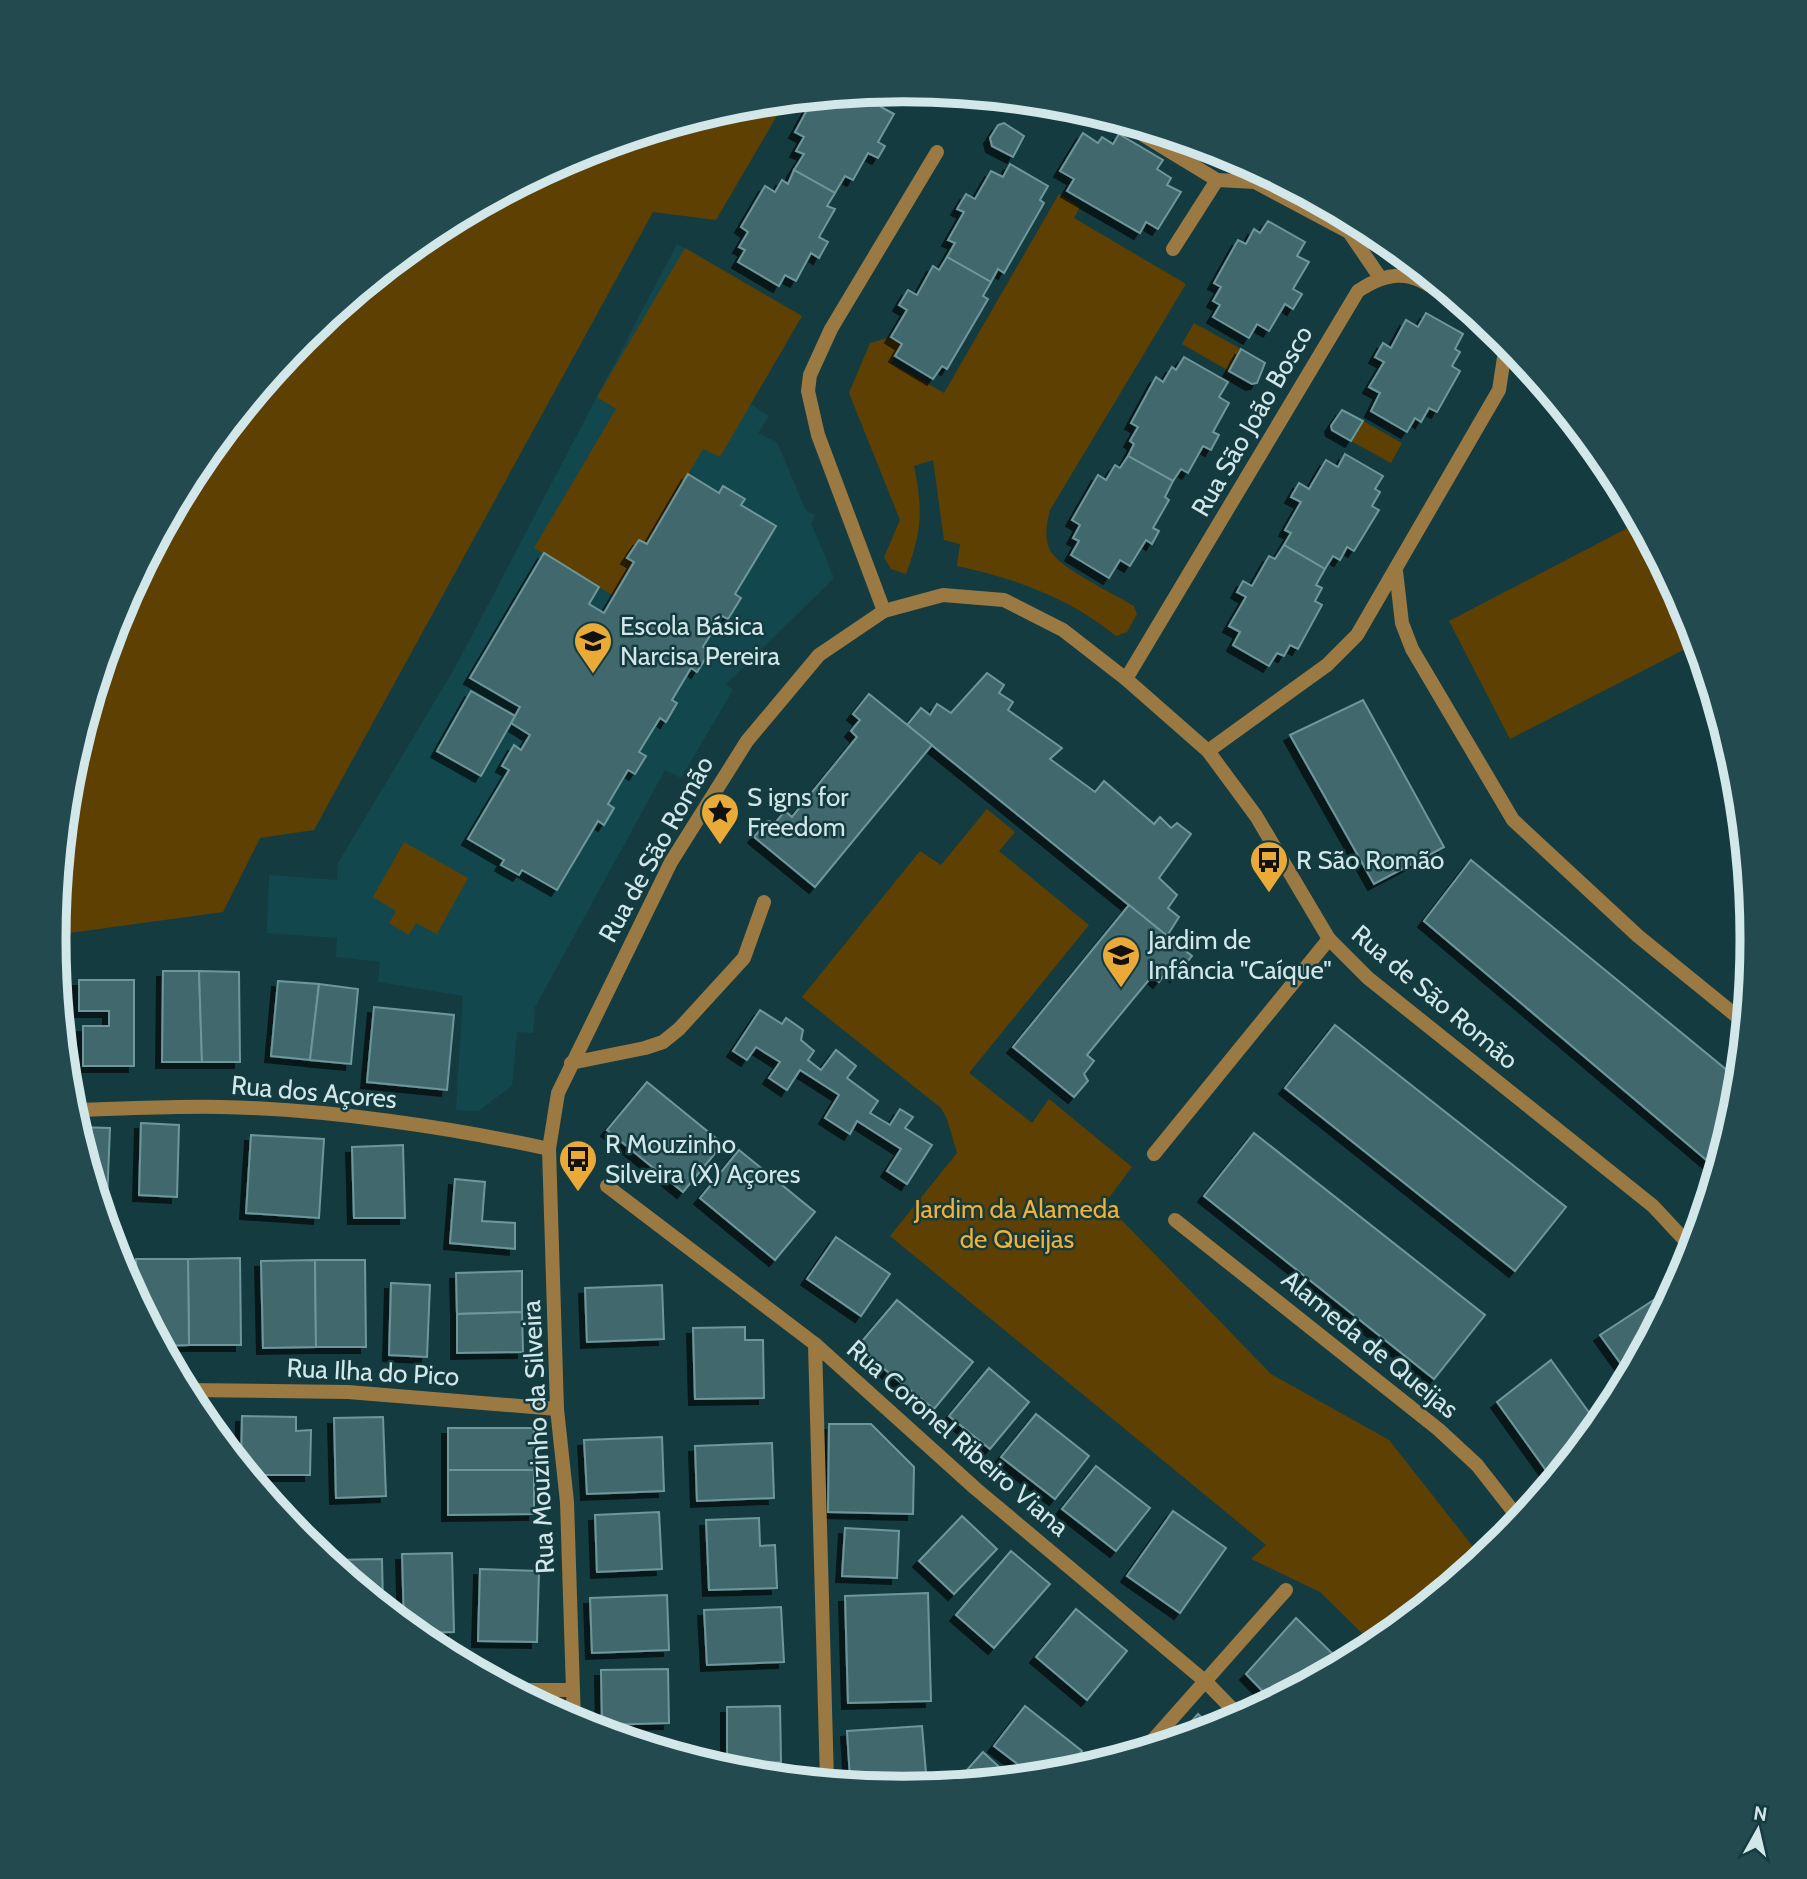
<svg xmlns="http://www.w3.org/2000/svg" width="1807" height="1879" viewBox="0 0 1807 1879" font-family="Cabin,sans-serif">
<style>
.built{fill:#12484d}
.green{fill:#5e4002}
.building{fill:#41686d;stroke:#6e979b;stroke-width:2;filter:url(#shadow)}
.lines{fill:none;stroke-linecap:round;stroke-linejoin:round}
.service{stroke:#9b7943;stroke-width:14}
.minor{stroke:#9b7943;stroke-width:14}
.labels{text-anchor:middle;stroke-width:5;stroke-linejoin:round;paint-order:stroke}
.street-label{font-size:26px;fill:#d2e7e9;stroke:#143c40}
.poi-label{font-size:26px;fill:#d2e7e9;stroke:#143c40;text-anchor:start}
.park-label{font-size:26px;fill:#f5b030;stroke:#143c40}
.rim{fill:none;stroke:#d2e7e9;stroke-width:9}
</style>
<defs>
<filter id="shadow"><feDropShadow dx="-6" dy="6" stdDeviation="0" flood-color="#0009"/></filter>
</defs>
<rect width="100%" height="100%" fill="#143c40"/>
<polygon class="built" points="677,244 802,316 751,404 769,416 758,433 777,442 806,511 815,515 811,523 834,578 726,684 733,690 681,778 665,770 535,1007 533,1033 517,1032 512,1086 478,1111 456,1110 463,996 378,982 380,962 336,957 337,938 267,933 269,875 337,880 338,863 456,666"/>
<g class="green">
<polygon points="785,102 716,220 653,212 314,830 260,838 223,912 55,935 71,773 119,614 198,467 303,339 432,233 579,155 738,107"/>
<path d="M1059 194 1080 207 1074 218 1186 284 1050 510C1047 523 1044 534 1049 548 1056 567 1115 594 1134 606L1137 614 1127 632 1116 636C1070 598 1014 578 957 566L960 544 944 540 933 460 914 466C923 510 922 531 906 574L891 569 884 557 900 520 849 393 870 343 891 337 902 344 891 363 944 393Z"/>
<polygon points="685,248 802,316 720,457 703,449 647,544 639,540 628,558 634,562 614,596 534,548 616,409 597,397"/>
<polygon points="1194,323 1241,349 1229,371 1182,344"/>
<polygon points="1363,421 1402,443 1391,463 1351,441"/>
<polygon points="1639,522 1688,615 1697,643 1510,739 1449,621"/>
<polygon points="987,809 1015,832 999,851 1089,925 969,1073 1032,1123 1049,1099 1132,1167 1105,1203 1271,1374 1389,1440 1482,1558 1375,1646 1320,1592 1251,1559 1266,1545 890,1236 957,1153 947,1119 941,1108 802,997 920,851 941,865"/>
<polygon points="404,842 468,878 437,934 416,923 409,935 389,923 396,911 373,897"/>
</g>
<g class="building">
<polygon points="901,91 904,90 921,92 918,98 913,98"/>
<polygon points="889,92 881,107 894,114 878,142 885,146 878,158 868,153 853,180 845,176 835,193 794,170 804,154 796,151 804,137 795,132 813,99"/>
<polygon points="1004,123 1024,136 1013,157 992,146 990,138 998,125"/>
<polygon points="1083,133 1098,143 1102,137 1113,144 1119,134 1163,160 1157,169 1171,178 1167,185 1181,192 1158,229 1146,222 1140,233 1067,191 1074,179 1060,171"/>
<polygon points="1010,164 1048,186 1040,200 1044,203 1004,273 998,269 991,282 947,257 955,243 948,240 964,212 957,209 966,194 975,199 991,171 1003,177"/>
<polygon points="794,170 835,193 827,206 835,209 819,237 828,242 819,258 811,253 796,281 785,275 779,286 738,262 745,250 739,247 748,232 741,227 765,186 775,192 782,180 788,184"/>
<polygon points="1268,221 1305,242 1297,256 1309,262 1293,289 1302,294 1293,309 1285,304 1269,331 1257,324 1249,338 1213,317 1220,305 1213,301 1221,287 1214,283 1238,240 1246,244 1254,229 1260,233"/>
<polygon points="947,257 991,282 983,296 988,299 947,369 942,366 933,379 895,356 902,344 891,337 907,310 899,305 908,290 917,295 933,266 939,270"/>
<polygon points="1426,313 1463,334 1455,349 1460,352 1452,366 1460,371 1437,412 1429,408 1421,422 1415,418 1407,432 1371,411 1380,393 1369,387 1384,362 1375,357 1383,343 1391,348 1406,320 1418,327"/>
<polygon points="1241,349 1265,363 1257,383 1252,384 1229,371"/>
<polygon points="1184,357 1228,382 1219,397 1229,403 1213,432 1219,435 1211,450 1203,446 1188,473 1181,469 1173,481 1128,456 1134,444 1130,441 1138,427 1131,423 1156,377 1163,382 1172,367 1176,370"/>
<polygon points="1342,410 1363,421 1351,441 1332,430 1331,426"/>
<polygon points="1345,454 1383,476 1375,489 1380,492 1372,506 1379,510 1354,551 1347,547 1340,560 1333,556 1325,569 1284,545 1291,533 1285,530 1301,502 1291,497 1299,483 1309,489 1326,460 1338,467"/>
<polygon points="1128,456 1173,481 1165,497 1169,500 1153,528 1159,531 1152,544 1146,540 1130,566 1120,560 1109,578 1071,555 1079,541 1073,538 1080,525 1072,520 1098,475 1106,480 1115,465 1120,468"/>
<polygon points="688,474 719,493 723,486 745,499 741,505 776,526 735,594 741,598 728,619 722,616 703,647 710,651 697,672 691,668 672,700 677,703 666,722 660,718 639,752 646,756 635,774 628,770 608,804 614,808 604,825 598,821 557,890 522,870 519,875 501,865 504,860 468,839 509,770 502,766 514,745 521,750 530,735 511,723 520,707 470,678 544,553 599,587 589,604 604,613 634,562 627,558 639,540 647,544"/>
<polygon points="1284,545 1325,569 1316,585 1322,588 1315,601 1322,605 1298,649 1290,645 1284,656 1277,653 1269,666 1233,645 1240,632 1229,626 1246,597 1237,592 1243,581 1252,586 1269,556 1275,559"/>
<polygon points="987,673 1004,685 999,693 1013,702 1008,710 1062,748 1050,759 1095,792 1104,781 1154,824 1160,817 1171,828 1177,823 1191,834 1159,878 1177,895 1168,908 1179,917 1167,936 907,725 921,708 930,715 937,704 951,713"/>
<polygon points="471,691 515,716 481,776 437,751"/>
<polygon points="869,694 932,745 815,887 754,837 768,821 775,823 785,811 792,817 857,737 851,731 860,720 853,714"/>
<polygon points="1363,700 1444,847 1374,884 1290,735"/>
<polygon points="1471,860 1739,1080 1736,1106 1717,1169 1424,921"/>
<polygon points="1129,905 1192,956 1176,976 1168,970 1159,982 1152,976 1087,1055 1094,1061 1084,1074 1088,1081 1074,1097 1013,1047"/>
<polygon points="163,971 199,971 202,1062 162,1062"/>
<polygon points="199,971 239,972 240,1062 202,1062"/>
<polygon points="79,980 134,980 134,1066 83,1066 83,1026 109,1026 109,1011 79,1011"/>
<polygon points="278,981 319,984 310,1060 271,1056"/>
<polygon points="319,984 358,989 351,1064 310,1060"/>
<polygon points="374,1007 454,1015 447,1090 367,1082"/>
<polygon points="760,1010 782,1024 786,1018 803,1030 801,1040 814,1051 808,1060 821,1070 836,1050 856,1066 847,1078 878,1101 870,1113 890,1125 900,1109 913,1117 905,1128 932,1145 907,1184 887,1171 901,1149 857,1121 850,1134 825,1118 839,1095 800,1070 787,1090 769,1078 780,1062 756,1047 747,1060 733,1051"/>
<polygon points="1335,1025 1566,1207 1515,1271 1285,1088"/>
<polygon points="647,1082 723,1144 683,1192 607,1130"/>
<polygon points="141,1123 179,1125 177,1197 139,1195"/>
<polygon points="77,1127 110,1128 107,1201 99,1200"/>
<polygon points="1254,1133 1485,1315 1434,1379 1204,1196"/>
<polygon points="251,1135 324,1139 319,1218 246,1213"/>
<polygon points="403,1145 405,1218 354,1218 352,1147"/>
<polygon points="739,1150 815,1212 775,1260 700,1198"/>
<polygon points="455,1179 485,1182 482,1221 515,1223 515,1249 450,1243"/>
<polygon points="836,1237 890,1274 861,1316 807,1279"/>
<polygon points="240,1258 241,1345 189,1345 188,1259"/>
<polygon points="136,1259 188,1259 189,1345 162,1346 137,1299"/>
<polygon points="315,1260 316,1347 263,1348 261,1261"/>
<polygon points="315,1260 365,1260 366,1347 316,1347"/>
<polygon points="522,1271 522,1312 457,1314 456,1273"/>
<polygon points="391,1283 430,1285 427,1357 389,1355"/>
<polygon points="662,1285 664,1339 587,1342 585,1288"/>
<polygon points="1663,1294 1668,1302 1629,1375 1600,1335"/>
<polygon points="897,1300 973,1362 934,1409 857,1347"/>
<polygon points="522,1312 523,1352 457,1353 457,1314"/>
<polygon points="745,1327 745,1340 763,1340 764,1398 695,1399 693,1328"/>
<polygon points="1551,1360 1598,1425 1553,1480 1497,1402"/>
<polygon points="989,1368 1029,1402 990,1449 949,1416"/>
<polygon points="196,1409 212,1409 212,1429 197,1411"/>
<polygon points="1036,1414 1089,1456 1055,1499 1001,1457"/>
<polygon points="242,1416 296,1417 296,1431 311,1430 310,1475 249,1475 241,1465"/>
<polygon points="383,1417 386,1496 336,1498 334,1418"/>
<polygon points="829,1424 871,1424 914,1467 913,1514 828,1512"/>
<rect x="448" y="1428" width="86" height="42"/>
<polygon points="662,1437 664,1491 587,1494 584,1440"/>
<polygon points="772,1443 774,1498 697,1501 695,1446"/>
<polygon points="1096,1466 1150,1508 1116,1551 1062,1509"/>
<polygon points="448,1470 534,1470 534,1514 448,1515"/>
<polygon points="1173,1511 1226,1548 1180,1613 1127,1576"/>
<polygon points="659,1512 662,1569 597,1572 595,1515"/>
<polygon points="962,1516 997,1549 954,1594 919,1561"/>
<polygon points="759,1518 760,1546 775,1545 777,1588 709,1590 706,1520"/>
<polygon points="845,1528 899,1531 897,1578 842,1576"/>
<polygon points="1011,1551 1050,1584 994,1648 956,1615"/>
<polygon points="452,1553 454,1632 416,1633 404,1623 402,1554"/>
<polygon points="382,1559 383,1606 332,1564 332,1560"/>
<polygon points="480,1569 539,1571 537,1642 478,1641"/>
<polygon points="928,1593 931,1701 848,1703 845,1596"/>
<polygon points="667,1595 669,1650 592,1653 590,1598"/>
<polygon points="781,1607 784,1662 707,1665 704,1610"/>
<polygon points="1076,1609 1127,1651 1087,1700 1036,1657"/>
<polygon points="1296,1618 1342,1663 1272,1701 1246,1674"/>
<polygon points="668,1669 669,1723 602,1725 601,1670"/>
<polygon points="780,1706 781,1762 727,1763 727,1707"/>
<polygon points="1025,1706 1082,1751 1064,1773 1033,1776 994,1746"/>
<polygon points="1198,1714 1214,1729 1175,1740"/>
<polygon points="922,1726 926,1773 850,1778 847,1731"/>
<polygon points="639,1742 676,1742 676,1754"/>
<polygon points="983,1752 1011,1778 963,1783 959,1779"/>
</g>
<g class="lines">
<g class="service">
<polyline points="571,1063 645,1048 663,1042 679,1029 744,958 764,902"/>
<polyline points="1154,1154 1329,939"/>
<polyline points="1175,1220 1438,1429 1477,1465 1520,1520"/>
</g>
<g class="minor">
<polyline points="1143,135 1217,180 1255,182 1349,232 1379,276"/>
<polyline points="1173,249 1217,180"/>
<polyline points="1396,571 1402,623 1412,649 1513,820 1638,936 1745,1023"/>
<polyline points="884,611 818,435 808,391 810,375 831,329 937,152"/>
<path d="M1126 679 1358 291C1405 259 1423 283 1465 307"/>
<polyline points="1208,751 1327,665 1357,635 1499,390 1505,351 1494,331"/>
<path d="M72 1110C122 1109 172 1106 221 1107 325 1109 449 1127 549 1149"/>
<polyline points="607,1186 815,1344"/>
<polyline points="186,1390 348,1392 557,1409"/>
<polyline points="515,1690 571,1690"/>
<polyline points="574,1722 567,1502 557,1409 549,1149 558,1093 671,862 747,741 819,655 884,611 943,595 1004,600 1063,630 1126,679 1208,751 1256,816 1329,939 1368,978 1653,1206 1693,1249"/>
<polyline points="1145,1749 1286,1590"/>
<polyline points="827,1781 815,1344 976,1489 1206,1682 1241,1718"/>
</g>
</g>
<defs>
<symbol id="school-pin" viewBox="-11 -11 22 30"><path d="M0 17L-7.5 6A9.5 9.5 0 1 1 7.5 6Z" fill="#e9aa38" stroke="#143c40"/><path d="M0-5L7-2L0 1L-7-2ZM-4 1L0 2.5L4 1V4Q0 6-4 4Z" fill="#111"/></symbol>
<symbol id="sight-pin" viewBox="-11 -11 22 30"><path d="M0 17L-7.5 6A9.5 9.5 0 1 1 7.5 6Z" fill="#e9aa38" stroke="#143c40"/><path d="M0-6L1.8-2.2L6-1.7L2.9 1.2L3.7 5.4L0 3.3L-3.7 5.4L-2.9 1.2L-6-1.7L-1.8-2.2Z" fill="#111"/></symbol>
<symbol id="bus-pin" viewBox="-11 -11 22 30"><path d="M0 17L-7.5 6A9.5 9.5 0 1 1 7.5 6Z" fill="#e9aa38" stroke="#143c40"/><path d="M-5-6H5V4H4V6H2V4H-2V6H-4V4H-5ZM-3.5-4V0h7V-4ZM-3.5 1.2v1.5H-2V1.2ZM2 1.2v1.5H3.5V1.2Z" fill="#111"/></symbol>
</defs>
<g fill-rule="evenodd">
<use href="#school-pin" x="571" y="619" width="44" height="60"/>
<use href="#sight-pin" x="698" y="790" width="44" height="60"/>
<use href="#bus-pin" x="1247" y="838" width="44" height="60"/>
<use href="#school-pin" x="1099" y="933" width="44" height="60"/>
<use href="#bus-pin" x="556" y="1137" width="44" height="60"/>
</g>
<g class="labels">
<g class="street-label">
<text transform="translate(1252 421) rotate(-60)" y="9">Rua São João Bosco</text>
<text transform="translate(656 849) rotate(-61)" y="9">Rua de São Romão</text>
<text transform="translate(1435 997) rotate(40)" y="9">Rua de São Romão</text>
<text transform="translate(314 1092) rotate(5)" y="9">Rua dos Açores</text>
<text transform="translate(1370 1344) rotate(39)" y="9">Alameda de Queijas</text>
<text transform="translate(373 1372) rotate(3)" y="9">Rua Ilha do Pico</text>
<text transform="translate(538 1437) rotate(-93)" y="9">Rua Mouzinho da Silveira</text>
<text transform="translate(958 1438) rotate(41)" y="9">Rua Coronel Ribeiro Viana</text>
</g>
<g class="poi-label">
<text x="620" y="635">Escola Básica<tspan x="620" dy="30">Narcisa Pereira</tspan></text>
<text x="747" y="806">S igns for<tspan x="747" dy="30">Freedom</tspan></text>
<text x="1296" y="869">R São Romão</text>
<text x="1148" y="949">Jardim de<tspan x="1148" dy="30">Infância "Caíque"</tspan></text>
<text x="605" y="1153">R Mouzinho<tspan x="605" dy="30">Silveira (X) Açores</tspan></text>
</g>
<g class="park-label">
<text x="1017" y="1218">Jardim da Alameda<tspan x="1017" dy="30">de Queijas</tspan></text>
</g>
</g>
<path d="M0 0H1807V1879H0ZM66 939a837 837 0 1 1 1674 0a837 837 0 1 1-1674 0Z" fill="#234a4e" fill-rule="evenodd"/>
<path class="rim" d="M66 939a837 837 0 1 1 1674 0a837 837 0 1 1-1674 0Z"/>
<g transform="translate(1758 1830) rotate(8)" stroke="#143c40" stroke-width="5" paint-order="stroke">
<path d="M0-5L12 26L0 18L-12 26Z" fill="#d2e7e9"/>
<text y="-10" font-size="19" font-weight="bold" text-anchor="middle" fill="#d2e7e9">N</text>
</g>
</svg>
